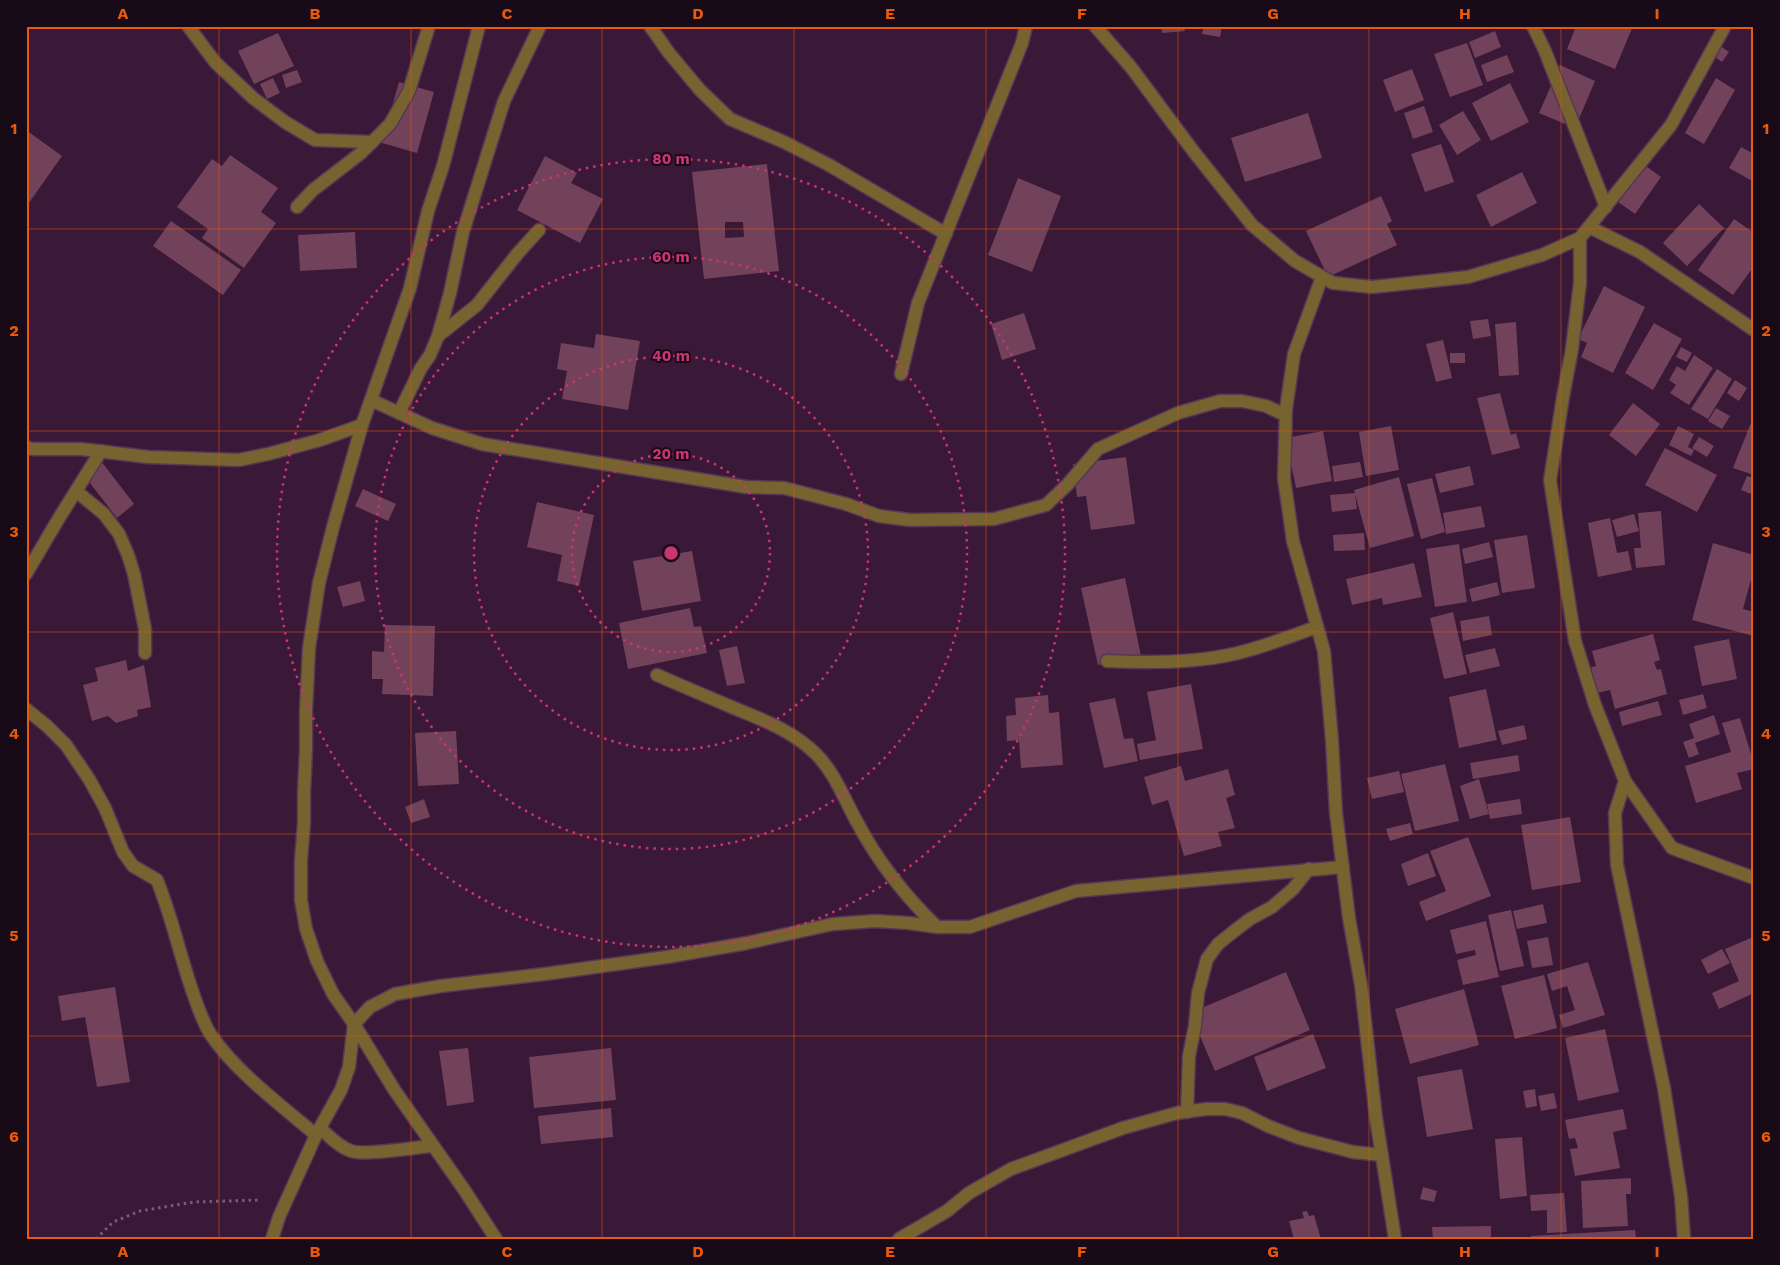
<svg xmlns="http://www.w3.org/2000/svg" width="1780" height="1265" viewBox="0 0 1780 1265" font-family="'Work Sans',sans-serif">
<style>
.building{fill:#72425a;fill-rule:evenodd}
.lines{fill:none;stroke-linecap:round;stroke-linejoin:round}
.minor-casing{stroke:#573755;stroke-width:15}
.path{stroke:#7a5c78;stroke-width:3;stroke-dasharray:2.5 4;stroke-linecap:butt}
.minor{stroke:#76632f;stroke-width:12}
.grid{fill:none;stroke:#e8590c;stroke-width:1;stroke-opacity:0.55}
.ring{fill:none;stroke:#c93571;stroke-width:2.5;stroke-dasharray:2.5 5}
.centre{fill:#c93571;stroke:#190a18;stroke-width:2.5}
.ring-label{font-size:15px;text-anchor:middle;font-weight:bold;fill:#c93571;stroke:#190a18;stroke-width:4;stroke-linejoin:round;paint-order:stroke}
.neatline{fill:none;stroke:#e8590c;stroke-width:2}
.grid-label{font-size:16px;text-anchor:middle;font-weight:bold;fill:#e8590c}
</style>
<rect width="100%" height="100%" fill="#3a1838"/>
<g class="building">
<polygon points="1161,26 1184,26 1185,31 1162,33"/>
<polygon points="1204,26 1222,26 1220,37 1202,34"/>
<polygon points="1567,26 1633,26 1615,69 1567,49 1575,29"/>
<polygon points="1495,31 1501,47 1475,58 1469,42"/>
<polygon points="278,33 294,66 254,84 238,51"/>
<polygon points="1467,43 1483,85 1450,97 1434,54"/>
<polygon points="1719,45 1729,52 1722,62 1712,55"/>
<polygon points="1507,55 1514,72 1487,82 1481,65"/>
<polygon points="1560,65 1595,81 1575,128 1539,113"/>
<polygon points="1412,69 1424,100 1395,112 1383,80"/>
<polygon points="297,70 302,82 286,88 282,75"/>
<polygon points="273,78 280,93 267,99 260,84"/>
<polygon points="1716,78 1735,90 1704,144 1685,133"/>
<polygon points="399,82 434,92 417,153 382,143"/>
<polygon points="1510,83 1529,122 1491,141 1472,103"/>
<polygon points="1424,106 1433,132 1413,139 1404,113"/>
<polygon points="1463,111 1481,140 1457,155 1439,125"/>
<polygon points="1308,113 1322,158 1245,182 1231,138"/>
<polygon points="26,130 62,156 26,207"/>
<polygon points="1441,144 1454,182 1425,192 1411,154"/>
<polygon points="1741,147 1754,154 1754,182 1729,168"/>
<polygon points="230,155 278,188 261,212 276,223 244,268 202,238 208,229 177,207 212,159 222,166"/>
<polygon points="545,156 577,173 571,183 603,199 580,243 517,210"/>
<path d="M767 164 779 271 704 279 692 172ZM725 222H743L744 237 725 238Z"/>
<polygon points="1643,164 1661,177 1635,214 1618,202"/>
<polygon points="1522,172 1537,203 1491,227 1476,195"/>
<polygon points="1018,178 1061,196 1032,272 988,255"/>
<polygon points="1381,196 1392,221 1387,224 1397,245 1328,277 1306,231"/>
<polygon points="1699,204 1724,228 1687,266 1663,243"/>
<polygon points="1734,219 1754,233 1754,266 1733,295 1698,270"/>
<polygon points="171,221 241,270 223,295 153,246"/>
<polygon points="355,232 357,268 300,271 298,235"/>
<polygon points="1604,286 1645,307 1613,373 1581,357 1587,343 1578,339"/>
<polygon points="1024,313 1036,349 1002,360 991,324"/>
<polygon points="1488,319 1491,336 1473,339 1470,321"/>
<polygon points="1516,322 1519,375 1499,376 1495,324"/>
<polygon points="1654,323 1682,339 1653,390 1625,373"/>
<polygon points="596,334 640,341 628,410 562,399 567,371 557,369 561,343 594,348"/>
<polygon points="1443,340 1452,378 1436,382 1426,344"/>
<polygon points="1681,347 1692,353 1687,362 1676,357"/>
<rect x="1450" y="353" width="15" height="10"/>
<polygon points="1694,355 1713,368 1689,405 1670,393 1676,385 1669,380 1677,366 1685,371"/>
<polygon points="1717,369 1732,379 1708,419 1691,409"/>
<polygon points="1735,380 1747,388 1739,401 1727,393"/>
<polygon points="1500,393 1511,435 1516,433 1520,448 1492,455 1477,398"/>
<polygon points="1633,403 1660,424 1636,456 1609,435"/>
<polygon points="1716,408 1730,416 1722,429 1708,421"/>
<polygon points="1754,415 1754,467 1751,474 1733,468"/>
<polygon points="1391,426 1399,470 1366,476 1359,432"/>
<polygon points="1678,426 1694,434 1688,447 1694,450 1691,456 1669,445"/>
<polygon points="1323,431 1332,481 1296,488 1286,438"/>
<polygon points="1699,437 1714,446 1707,457 1692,448"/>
<polygon points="1665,448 1717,475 1697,512 1645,485"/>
<polygon points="1126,457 1135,524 1091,530 1086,496 1077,497 1073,464"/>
<polygon points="101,461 134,504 117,518 90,483"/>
<polygon points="1360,462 1363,477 1334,482 1332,466"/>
<polygon points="1470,466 1474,485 1440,493 1435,474"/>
<polygon points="1747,476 1754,478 1754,495 1741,490"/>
<polygon points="1399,477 1414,536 1370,548 1355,494 1357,509 1332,512 1330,495 1355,493 1354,490"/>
<polygon points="1432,478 1445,532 1421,539 1407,484"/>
<polygon points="363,489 396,504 388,521 355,506"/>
<polygon points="537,502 594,515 579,586 557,581 562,555 527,547"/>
<polygon points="1481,506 1485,527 1446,534 1443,513"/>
<polygon points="1661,511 1665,565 1636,568 1634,548 1641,548 1638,513"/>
<polygon points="1634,514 1639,531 1617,537 1612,520"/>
<polygon points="1610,518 1617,553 1628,551 1632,570 1598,577 1588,523"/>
<polygon points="1364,533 1365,550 1334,551 1333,535"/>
<polygon points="1527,535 1535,588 1502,593 1494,540"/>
<polygon points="1489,542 1493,557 1465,564 1462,549"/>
<polygon points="1713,543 1754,555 1754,577 1752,576 1743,609 1754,612 1754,636 1692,620"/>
<polygon points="1459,544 1467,602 1435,607 1426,549"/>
<polygon points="692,551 701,601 642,611 633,561"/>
<polygon points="1414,563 1422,597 1383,605 1382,598 1352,605 1346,579"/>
<polygon points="1125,578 1141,656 1098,665 1081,588"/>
<polygon points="360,581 365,601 343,607 337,587"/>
<polygon points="1497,582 1500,595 1472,602 1469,589"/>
<polygon points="690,608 694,627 701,626 707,653 628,669 619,623"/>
<polygon points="1453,612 1467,674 1444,679 1430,618"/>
<polygon points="1489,616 1492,635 1463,641 1460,621"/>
<polygon points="385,625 435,626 433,696 382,694 383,679 372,679 372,651 384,652"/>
<polygon points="1653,634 1660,660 1654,662 1657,670 1661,669 1667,694 1615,709 1610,690 1597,693 1591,667 1596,666 1592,651"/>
<polygon points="1729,639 1737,679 1702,686 1694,646"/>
<polygon points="737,646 745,683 727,686 719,650"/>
<polygon points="1495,648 1500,666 1470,673 1465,655"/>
<polygon points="126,660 128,671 144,665 151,707 137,710 138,716 116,723 108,716 92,721 83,685 98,681 95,668"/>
<polygon points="1191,684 1203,749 1140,760 1137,744 1156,740 1147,692"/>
<polygon points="1486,689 1497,740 1459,748 1449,697"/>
<polygon points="1703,694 1707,708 1683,715 1679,700"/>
<polygon points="1048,695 1049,713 1059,712 1063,765 1021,768 1019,740 1007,741 1006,716 1016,715 1015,698"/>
<polygon points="1115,698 1124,739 1133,738 1138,761 1104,768 1089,703"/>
<polygon points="1658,701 1662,715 1622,726 1619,712"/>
<polygon points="1714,715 1720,734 1695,743 1699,754 1689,758 1683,742 1694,738 1689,724"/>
<polygon points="1740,718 1754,764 1754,769 1737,773 1742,789 1696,803 1685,766 1731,752 1722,723"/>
<polygon points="1524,725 1527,739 1502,745 1498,731"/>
<polygon points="456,731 459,784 418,786 415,733"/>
<polygon points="1518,755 1520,771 1473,779 1470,763"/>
<polygon points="1445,764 1459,821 1415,831 1401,774"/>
<polygon points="1181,766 1185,781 1228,769 1235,795 1226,798 1235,828 1218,832 1222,846 1184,856 1168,800 1152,805 1144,777"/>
<polygon points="1399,771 1404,792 1372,799 1367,778"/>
<polygon points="1479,779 1489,814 1470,819 1460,786"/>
<polygon points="424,799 430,817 411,823 405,807"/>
<polygon points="1520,799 1522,814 1490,819 1487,804"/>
<polygon points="1570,817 1581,882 1532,890 1521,825"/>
<polygon points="1410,823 1413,834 1390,841 1386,829"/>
<polygon points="1468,837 1491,896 1426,921 1419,902 1446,891 1430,851"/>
<polygon points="1428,853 1436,876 1408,886 1401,864"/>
<polygon points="1543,904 1547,923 1517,929 1513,911"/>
<polygon points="1511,910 1524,966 1500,971 1488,915"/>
<polygon points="1486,921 1499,977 1463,985 1457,960 1476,955 1475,950 1456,954 1450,930"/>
<polygon points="1548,937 1553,965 1532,968 1527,941"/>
<polygon points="1751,938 1754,943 1754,993 1719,1009 1712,993 1739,981 1725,949"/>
<polygon points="1722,949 1730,963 1708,974 1701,960"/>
<polygon points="1588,962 1605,1015 1563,1028 1559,1015 1575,1010 1567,986 1552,991 1547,974"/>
<polygon points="1286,972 1310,1030 1215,1071 1190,1013"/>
<polygon points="1544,975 1557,1028 1515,1039 1501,986"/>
<polygon points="115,987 130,1082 97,1087 85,1017 62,1021 58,996"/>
<polygon points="1464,989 1479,1045 1410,1064 1395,1009"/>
<polygon points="1605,1029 1619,1092 1578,1101 1565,1038"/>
<polygon points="1313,1034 1326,1068 1267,1091 1254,1057"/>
<polygon points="468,1048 474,1102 447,1106 439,1051"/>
<polygon points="611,1048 616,1100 534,1108 529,1057"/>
<polygon points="1462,1069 1473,1129 1427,1137 1417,1077"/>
<polygon points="1535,1089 1537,1106 1526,1108 1523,1091"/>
<polygon points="1554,1093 1557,1108 1541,1111 1538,1096"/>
<polygon points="611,1108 613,1137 541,1144 538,1116"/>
<polygon points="1623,1109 1627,1129 1613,1132 1620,1168 1575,1176 1570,1149 1578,1148 1575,1138 1569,1139 1565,1120"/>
<polygon points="1522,1137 1527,1196 1500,1199 1495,1139"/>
<polygon points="1631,1178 1631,1194 1626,1194 1628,1226 1583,1228 1581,1181"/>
<polygon points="1423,1187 1437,1191 1434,1202 1420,1199"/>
<polygon points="1564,1193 1567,1232 1547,1233 1547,1210 1531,1211 1530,1195"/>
<polygon points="1307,1211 1309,1216 1314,1215 1321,1239 1294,1239 1289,1221 1304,1218 1302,1212"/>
<polygon points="1491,1226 1491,1239 1433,1239 1432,1227"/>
<polygon points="1635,1230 1636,1239 1531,1239 1531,1236"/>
</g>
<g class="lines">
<defs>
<g id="minor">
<polyline points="188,26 215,62 253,98 285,122 315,140 372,142"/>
<polyline points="479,26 443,166 428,211 410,288 362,425 333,527 319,583 309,648 306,710 306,749 304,792 304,823 301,860 301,900 306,929 317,961 333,994 354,1024 395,1091 465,1191 496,1239"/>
<polyline points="650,26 669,53 700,90 730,119 784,142 829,165 946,234"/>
<polyline points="1095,26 1130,66 1194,152 1252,225 1295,261 1333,283 1372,287 1468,277 1542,255 1580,238 1671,125 1725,26"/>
<polyline points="1533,26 1545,51 1606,207"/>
<polyline points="297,207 313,190 361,153 390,124 409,91 429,26"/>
<polyline points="1589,227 1640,252 1754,330"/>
<polyline points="1580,238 1580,283 1572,349 1563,397 1550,480 1575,641 1595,705 1625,781 1672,848 1754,878"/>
<polyline points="1322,277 1294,354 1286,409 1284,478 1293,541 1324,651 1332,740 1336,813 1349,918 1361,985 1376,1118 1395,1239"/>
<polyline points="438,336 477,305 518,253 539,230"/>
<polyline points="901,374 918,303 1022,43 1026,26"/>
<polyline points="371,400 432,428 482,444 746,487 784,488 846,504 879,516 910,520 994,519 1046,505 1068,484 1098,449 1178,413 1220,401 1242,401 1266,406 1285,415"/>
<polyline points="399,413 421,368 430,355 438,336 450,293 463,232 504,101 540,26"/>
<polyline points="26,447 32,449 81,449 148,457 239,460 268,454 320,440 362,425"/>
<polyline points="76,491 104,514 119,534 128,555 134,574 145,629 145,653"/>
<polyline points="26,574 59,518 101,451"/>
<path d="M1107 661C1147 663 1190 663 1229 655 1259 649 1288 637 1317 627"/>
<path d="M657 675C682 686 708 697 734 708 763 720 793 731 816 754 835 773 844 799 857 822 878 862 905 896 937 927"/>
<path d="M26 709 47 726 66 745 89 779 105 808 123 852 133 866 157 880C172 917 180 956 193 993 198 1007 203 1023 211 1035 236 1072 282 1106 316 1135"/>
<polyline points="1625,781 1615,813 1617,865 1664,1088 1681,1196 1684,1239"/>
<polyline points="1187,1112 1189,1056 1195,1026 1198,993 1207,959 1218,944 1233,932 1250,919 1272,907 1293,889 1309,869"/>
<path d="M320 1128C329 1136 339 1147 351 1151 366 1156 415 1147 433 1146"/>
<polyline points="272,1239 279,1217 316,1135 341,1090 349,1067 354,1024 370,1007 395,994 441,986 545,974 667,957 747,943 833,924 875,921 909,923 937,927 970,927 1076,891 1343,867"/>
<polyline points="899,1239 947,1211 969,1193 1011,1169 1123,1128 1177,1113 1206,1109 1225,1109 1242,1113 1268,1126 1299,1138 1353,1152 1382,1155"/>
</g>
</defs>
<use href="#minor" class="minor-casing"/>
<polyline class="path" points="96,1239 113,1222 140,1211 194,1202 261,1200"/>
<use href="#minor" class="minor"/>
</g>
<path class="grid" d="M219 26V1239M411 26V1239M602 26V1239M794 26V1239M986 26V1239M1178 26V1239M1369 26V1239M1561 26V1239M26 229H1754M26 431H1754M26 632H1754M26 834H1754M26 1036H1754"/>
<g class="ring">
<circle cx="671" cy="553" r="99"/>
<circle cx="671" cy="553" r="197"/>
<circle cx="671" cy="553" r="296"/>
<circle cx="671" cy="553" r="394"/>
</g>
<circle cx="671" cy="553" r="8" class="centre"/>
<g class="ring-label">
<text x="671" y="164">80 m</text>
<text x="671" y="262">60 m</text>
<text x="671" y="361">40 m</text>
<text x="671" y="459">20 m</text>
</g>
<rect width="1780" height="1265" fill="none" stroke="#190a18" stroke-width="55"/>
<rect x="28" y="28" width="1724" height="1210" class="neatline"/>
<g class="grid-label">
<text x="123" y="19">A</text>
<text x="315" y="19">B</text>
<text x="507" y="19">C</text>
<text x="698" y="19">D</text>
<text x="890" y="19">E</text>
<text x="1082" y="19">F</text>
<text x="1273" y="19">G</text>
<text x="1465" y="19">H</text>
<text x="1657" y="19">I</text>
<text x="14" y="134">1</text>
<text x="1766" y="134">1</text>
<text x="14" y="336">2</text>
<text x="1766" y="336">2</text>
<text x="14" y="537">3</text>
<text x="1766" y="537">3</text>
<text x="14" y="739">4</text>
<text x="1766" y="739">4</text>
<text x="14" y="941">5</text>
<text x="1766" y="941">5</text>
<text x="14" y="1142">6</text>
<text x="1766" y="1142">6</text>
<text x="123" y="1257">A</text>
<text x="315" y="1257">B</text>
<text x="507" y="1257">C</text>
<text x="698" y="1257">D</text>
<text x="890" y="1257">E</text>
<text x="1082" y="1257">F</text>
<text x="1273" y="1257">G</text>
<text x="1465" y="1257">H</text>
<text x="1657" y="1257">I</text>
</g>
</svg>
